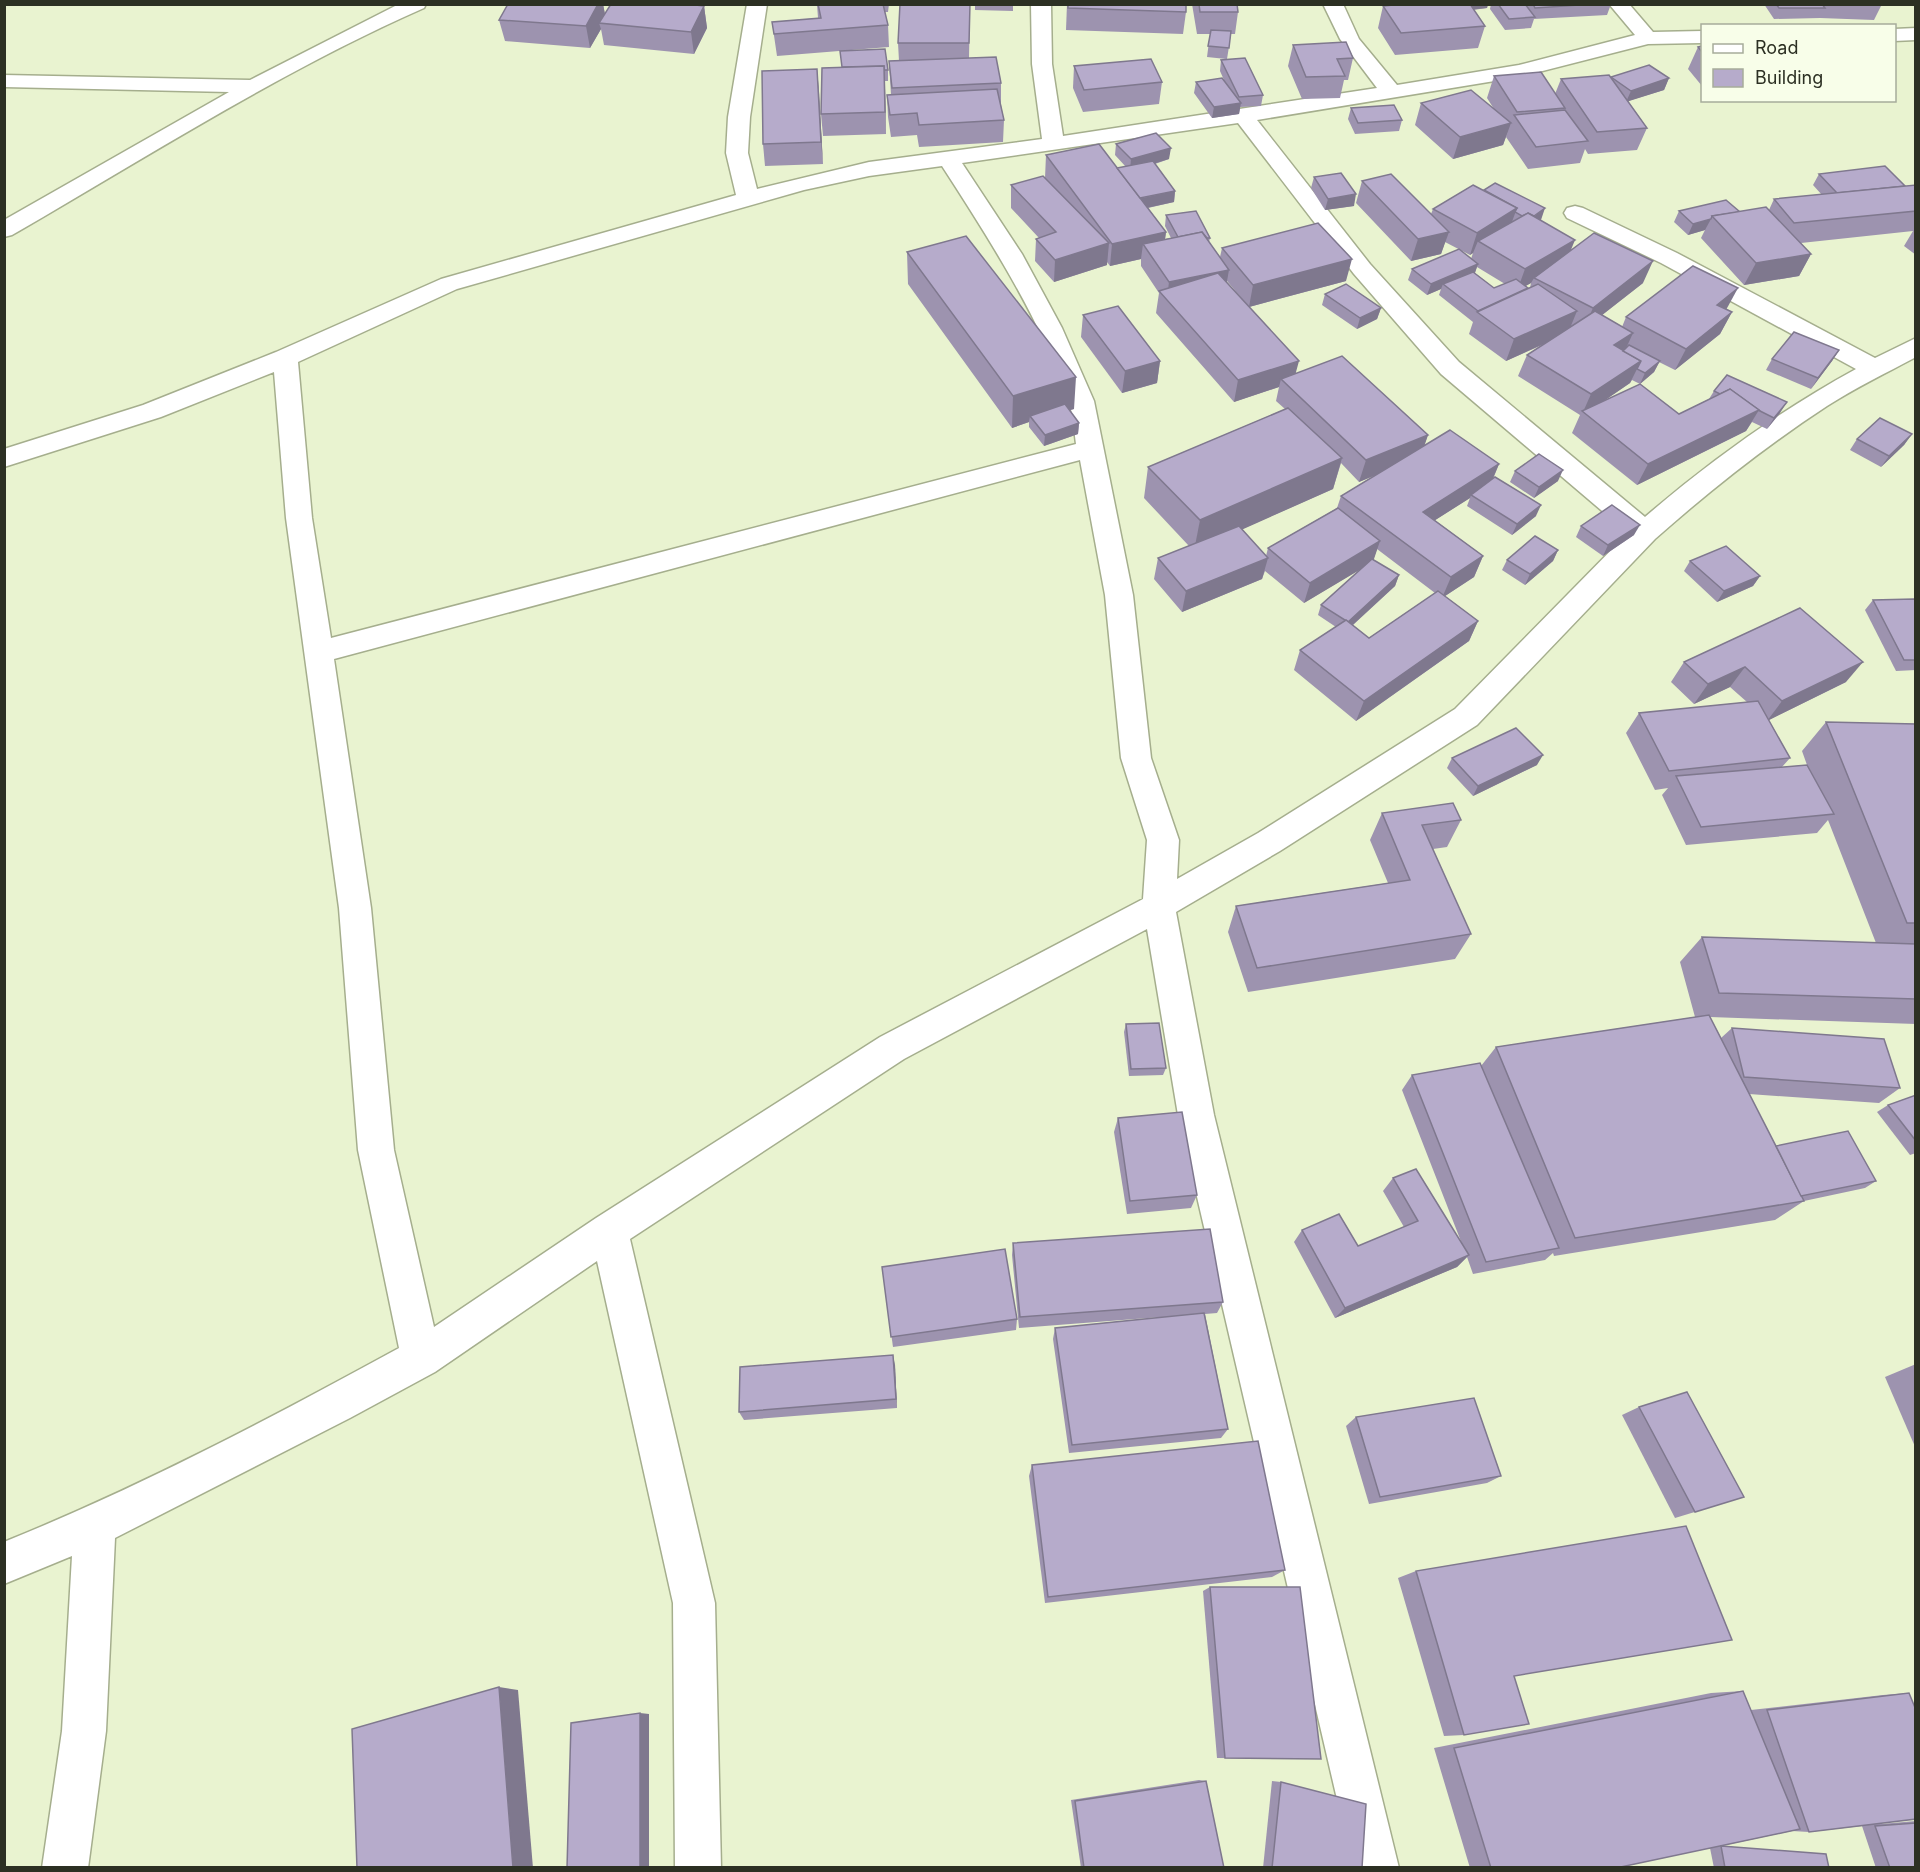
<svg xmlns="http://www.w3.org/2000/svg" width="1920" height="1872" viewBox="0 0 1920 1872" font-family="Inter,sans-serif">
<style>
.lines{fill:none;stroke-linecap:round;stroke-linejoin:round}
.street-casing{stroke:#a5ae8d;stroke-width:3}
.street{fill:#fff;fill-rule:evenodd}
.wall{fill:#9d93af;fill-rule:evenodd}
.shaded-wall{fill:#7f788e}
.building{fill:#b6abcb;stroke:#7f788e;stroke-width:1.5}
</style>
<rect width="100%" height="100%" fill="#e9f3d0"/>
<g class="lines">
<defs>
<g id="street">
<path d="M399 4H426L424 8C281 71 147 157 12 235L4 237V220L229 92 4 87V75L250 80Z"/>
<path d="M747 4H767L750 117 748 153 757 189 869 162 1042 139 1032 64 1031 4H1051L1052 64 1063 136 1377 88 1340 39 1323 4H1343L1359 39 1397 85 1519 65 1635 35 1609 4H1629L1653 32 1702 31V43L1648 44 1519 77 1257 120 1370 264 1459 362 1645 517C1710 461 1781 410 1856 369L1661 263 1567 218 1564 213 1567 208 1575 206 1583 208 1677 253 1875 358 1916 338V357C1886 373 1855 388 1827 406 1766 446 1709 491 1655 539L1477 725 1280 851 1176 912 1214 1115 1399 1868H1353L1178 1115 1147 929 904 1059 630 1239 715 1603 721 1868H675L673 1603 597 1261 435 1372 350 1418 115 1538 106 1731 88 1868H42L62 1731 72 1556 4 1584V1542C140 1487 271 1418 399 1348L358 1150 339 908 286 518 274 372 161 417 4 467V449L143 405 276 352 441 279 736 195 726 153 728 117ZM1238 123 1354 274 1441 374 1628 533 1455 709 1258 833 1177 879 1179 840 1151 758 1133 595 1094 401 1062 328 1022 254 962 163ZM942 166C990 240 1038 315 1068 399 1073 413 1074 429 1076 444L331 638 312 518 298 362 457 289 804 190 869 176ZM1080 460 1105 595 1121 758 1147 840 1143 899 880 1037 596 1218 434 1327 394 1150 371 908 334 659Z"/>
<polygon points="1916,28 1916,40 1894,41 1894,29"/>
</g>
</defs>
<use href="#street" class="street-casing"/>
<use href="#street" class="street"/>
</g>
<g class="wall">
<polygon points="508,4 603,4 605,14 704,6 707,28 694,54 604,45 601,29 590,48 505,41 499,20"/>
<polygon points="817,4 889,4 888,12 885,12 888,25 889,47 777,56 772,22 818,18"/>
<polygon points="970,4 969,58 1001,83 1001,105 1004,120 1003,142 919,147 917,135 891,137 888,117 887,95 891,95 889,61 899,61 898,43"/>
<polygon points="975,4 1013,4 1013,11 975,10"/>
<polygon points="1067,4 1186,12 1183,34 1066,30"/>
<polygon points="1192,4 1237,4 1238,12 1235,34 1231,34 1227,59 1263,95 1261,106 1240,107 1239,114 1212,118 1194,93 1196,82 1224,80 1220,71 1221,60 1226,59 1207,57 1210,34 1197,34"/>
<polygon points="1488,4 1487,8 1473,10 1485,26 1478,48 1395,55 1378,28 1383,6 1403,5"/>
<polygon points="1491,4 1611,4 1607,15 1534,19 1531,28 1505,30 1490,9"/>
<polygon points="1764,4 1882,4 1874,20 1820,18 1774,19"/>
<polygon points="1293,45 1353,58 1348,80 1344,80 1340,98 1302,99 1288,66"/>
<polygon points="1702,46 1702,86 1688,69 1698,47"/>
<polygon points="1074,66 1162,82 1159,104 1083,112 1073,88"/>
<polygon points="822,68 888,70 888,81 885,81 886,134 823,136 821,114"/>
<polygon points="817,69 823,164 765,166 763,144"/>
<polygon points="1494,76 1555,94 1561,79 1611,78 1611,77 1669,78 1664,90 1628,101 1647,128 1637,150 1588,154 1585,149 1580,163 1528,169 1506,137 1508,131 1503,145 1453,159 1415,125 1421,103 1494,109 1487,98"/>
<polygon points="1351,108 1402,120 1399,131 1355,134 1348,119"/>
<path d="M1116 144 1169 159 1155 164 1175 191 1174 202 1148 208 1166 232 1165 239 1171 238 1165 226 1166 215 1210 238 1209 242 1220 257 1222 248 1346 281 1249 307 1296 373 1428 435 1424 445 1499 464 1493 479 1536 516 1512 535 1467 506 1470 498 1435 520 1483 556 1474 577 1445 596 1478 621 1469 641 1356 721 1294 670 1300 650 1336 627 1318 615 1321 605 1362 568 1304 603 1265 571 1262 579 1182 612 1154 579 1158 558 1189 546 1144 498 1148 467 1285 409 1276 401 1279 387 1234 402 1156 313 1159 293 1141 266V259L1110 266 1107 262V265L1054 282 1035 261 1036 239 1039 238 1011 208V185L1045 178 1046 155 1117 168 1126 167 1115 155ZM1227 281 1248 306 1227 282ZM1341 463 1359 482 1376 475 1341 496 1337 508 1268 548 1266 556 1242 529 1333 489ZM1377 549 1435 593 1369 638 1353 625 1395 586 1399 575 1373 560Z"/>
<polygon points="1819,174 1906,186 1916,185 1916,255 1904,246 1913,231 1801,243 1811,254 1799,276 1744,285 1701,238 1705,230 1688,235 1674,222 1679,211 1740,212 1769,210 1774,199 1822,195 1813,185"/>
<polygon points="1314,177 1354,206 1325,210 1311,188"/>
<path d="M1362 181 1431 214 1433 209 1473 185 1541 220H1540L1571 250 1643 283 1602 315 1622 327 1626 317 1727 309 1732 312 1720 334 1675 370 1659 362 1654 372 1640 384 1632 380 1630 383 1602 402 1679 414 1709 399 1714 391 1780 413 1767 429 1752 422 1746 431 1637 485 1572 433 1580 415 1518 376 1527 355 1542 345 1506 361 1469 334 1473 322 1439 295 1441 289 1427 295 1408 280 1412 269 1471 259 1473 253 1470 255 1445 242 1441 254 1411 261 1356 203ZM1477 267 1505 284 1494 288 1475 273ZM1531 283 1530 288H1528L1525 286Z"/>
<polygon points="907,252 1074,409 1069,410 1079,423 1078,434 1044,446 1029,427 1029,422 1012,428 908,284"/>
<polygon points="1325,294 1381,308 1377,319 1357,329 1322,305"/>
<polygon points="1083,315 1160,361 1157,383 1122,393 1081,337"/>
<polygon points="1839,350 1832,361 1811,389 1766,370 1772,359"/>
<polygon points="1912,434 1904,445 1881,467 1850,450 1857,439"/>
<polygon points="1515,471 1558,481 1534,498 1510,482"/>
<polygon points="1581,526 1634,535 1603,556 1576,537"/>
<polygon points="1558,550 1553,561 1525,585 1502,570 1507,560"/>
<polygon points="1690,561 1760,576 1753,586 1717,602 1684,571"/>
<polygon points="1873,600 1916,601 1916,670 1896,671 1865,610"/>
<polygon points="1800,608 1846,682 1769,720 1790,758 1782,767 1807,765 1802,751 1826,722 1916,724 1916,1024 1710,1017 1721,1038 1732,1028 1900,1088 1879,1103 1749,1094 1776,1146 1876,1181 1865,1188 1804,1201 1775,1220 1554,1256 1553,1253 1545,1260 1473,1274 1467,1257 1457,1267 1335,1318 1294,1242 1302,1230 1358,1246 1404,1227 1383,1191 1393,1178 1462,1244 1402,1090 1412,1075 1481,1066 1496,1047 1695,1017 1680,962 1702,937 1876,943 1828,820 1817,833 1686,845 1662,795 1668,788 1655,790 1626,733 1639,713 1747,702 1730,687 1694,704 1671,682 1684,662"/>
<polygon points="1452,758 1537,765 1473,796 1447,768"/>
<polygon points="1382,813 1461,820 1447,847 1433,849 1471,934 1455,959 1248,992 1228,932 1236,906 1388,883 1370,840"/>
<polygon points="1126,1024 1166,1068 1163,1075 1129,1076 1124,1032"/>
<polygon points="1916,1095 1916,1153 1910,1155 1877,1112 1888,1105"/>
<polygon points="1118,1118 1197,1195 1191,1208 1127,1214 1114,1132"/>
<polygon points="1013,1243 1223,1302 1217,1313 1205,1314 1228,1429 1221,1438 1069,1453 1053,1339 1055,1328 1161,1317 1019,1328 1012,1255"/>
<polygon points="882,1267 1017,1319 1016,1330 893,1347"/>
<polygon points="1916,1364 1916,1449 1885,1377"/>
<polygon points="895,1365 897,1408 744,1420 739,1412"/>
<polygon points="1639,1407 1744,1497 1675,1518 1622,1415"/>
<polygon points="1356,1417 1501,1476 1487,1483 1369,1504 1346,1426"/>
<polygon points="1032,1465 1285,1570 1272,1577 1045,1603 1029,1476"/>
<polygon points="1416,1571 1514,1676 1464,1735 1444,1736 1398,1578"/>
<polygon points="1210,1587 1321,1759 1217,1758 1203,1591"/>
<polygon points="1743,1691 1751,1710 1883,1695 1909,1693 1880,1824 1916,1821 1916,1868 1876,1868 1862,1826 1809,1832 1792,1831 1721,1846 1826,1854 1829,1868 1714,1868 1710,1848 1616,1868 1470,1868 1434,1748 1711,1693"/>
<polygon points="1199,1780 1206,1781 1224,1868 1081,1868 1071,1800"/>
<polygon points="1272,1781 1281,1782 1362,1868 1263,1868"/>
</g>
<g class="shaded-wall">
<polygon points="598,4 603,4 606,20 599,23 601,29 590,48 586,26"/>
<polygon points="1415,4 1488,4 1487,8 1412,16"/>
<polygon points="704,6 707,28 694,54 691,32"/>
<polygon points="884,66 885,88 886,134 885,112"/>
<polygon points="817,69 819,91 823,164 821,142"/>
<polygon points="1669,78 1664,90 1626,102 1631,91"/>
<polygon points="1241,103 1239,114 1212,118 1214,107"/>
<polygon points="1511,123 1503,145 1453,159 1460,137"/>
<polygon points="1171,148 1169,159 1130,171 1131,159"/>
<polygon points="1175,191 1174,202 1137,210 1138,199"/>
<polygon points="1356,194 1354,206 1325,210 1328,199"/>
<polygon points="1517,208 1509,230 1478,241 1473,253 1470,255 1477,233"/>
<polygon points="1545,208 1541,220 1525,231 1529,220"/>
<polygon points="1711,219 1705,230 1688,235 1693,224"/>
<polygon points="1166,232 1163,254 1143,244 1141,259 1110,266 1112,244"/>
<polygon points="1449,232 1441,254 1411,261 1418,239"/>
<polygon points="1575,240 1566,262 1534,278 1531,283 1517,291 1525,269"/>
<polygon points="1109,243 1107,265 1054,282 1055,260"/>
<polygon points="1811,254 1799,276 1744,285 1756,263"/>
<polygon points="1352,259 1346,281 1249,307 1253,285"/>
<polygon points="1653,261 1643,283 1583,330 1593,308"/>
<polygon points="1478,264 1474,275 1443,284 1441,289 1427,295 1431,284"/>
<polygon points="1229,270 1225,292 1167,299 1169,282"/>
<polygon points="1738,288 1726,310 1717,305"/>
<polygon points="1381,308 1377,319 1357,329 1360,318"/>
<polygon points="1577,311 1568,333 1506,361 1514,339"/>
<polygon points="1732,312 1720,334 1675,370 1686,349"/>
<polygon points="1633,333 1623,355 1614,345"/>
<polygon points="1839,350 1832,361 1811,389 1818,378"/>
<polygon points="1160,361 1157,383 1122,393 1125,371"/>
<polygon points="1299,361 1293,383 1281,379 1279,387 1234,402 1238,380"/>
<polygon points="1641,361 1630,383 1585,414 1583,412 1591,394"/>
<polygon points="1660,361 1654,372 1640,384 1645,373"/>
<polygon points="1076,377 1074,409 1033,421 1030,416 1029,422 1012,428 1013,396"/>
<polygon points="1787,402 1780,413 1767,429 1774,418"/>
<polygon points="1759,410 1746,431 1637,485 1648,464"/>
<polygon points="1079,423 1078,434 1044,446 1045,435"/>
<polygon points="1912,434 1904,445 1881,467 1889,456"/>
<polygon points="1428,435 1421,456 1359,482 1366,460"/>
<polygon points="1342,458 1333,489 1194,551 1200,520"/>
<polygon points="1499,464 1490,485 1471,495 1470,498 1415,533 1423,512"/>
<polygon points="1563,470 1558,481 1534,498 1539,487"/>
<polygon points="1541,505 1536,516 1512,535 1517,524"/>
<polygon points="1640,525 1634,535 1603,556 1608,545"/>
<polygon points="1380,541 1373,562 1304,603 1310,583"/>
<polygon points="1558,550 1553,561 1525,585 1530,574"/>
<polygon points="1483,556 1474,577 1442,598 1451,577"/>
<polygon points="1268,558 1262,579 1182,612 1186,591"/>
<polygon points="1399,575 1395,586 1345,632 1348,622"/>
<polygon points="1760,576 1753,586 1717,602 1724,591"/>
<polygon points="1478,621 1469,641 1356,721 1364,701"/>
<polygon points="1863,662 1846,682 1767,721 1782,701"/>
<polygon points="1745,667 1730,687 1694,704 1708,684"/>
<polygon points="1543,755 1537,765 1473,796 1478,786"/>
<polygon points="1469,1255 1457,1267 1335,1318 1345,1308"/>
<polygon points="893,1355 895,1365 897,1408 896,1399"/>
<polygon points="499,1687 518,1690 533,1868 513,1868"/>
<polygon points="640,1713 649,1714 649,1868 640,1868"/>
</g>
<g class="building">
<polygon points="508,4 598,4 586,26 499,20"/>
<polygon points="611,4 687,4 704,6 691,32 599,23"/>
<polygon points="818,4 883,4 888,25 774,34 772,22 821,18"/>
<polygon points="900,4 970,4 969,43 898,43"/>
<polygon points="1068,4 1186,4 1186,12 1068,8"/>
<polygon points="1199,4 1237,4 1238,12 1200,12"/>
<polygon points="1404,4 1470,4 1485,26 1401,33 1383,6"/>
<polygon points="1498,4 1525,4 1535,17 1509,19"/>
<polygon points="1533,4 1594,4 1535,8"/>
<polygon points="1776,4 1822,4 1825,8 1779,8"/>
<polygon points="1211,30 1231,31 1229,48 1208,46"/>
<polygon points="1346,42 1353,58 1337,59 1345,76 1306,77 1293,45"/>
<polygon points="1702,46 1702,52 1698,47"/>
<polygon points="885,49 888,70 884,70 884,66 842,67 840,51"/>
<polygon points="996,57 1001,83 892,88 889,61"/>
<polygon points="1245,58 1263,95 1239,97 1221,60"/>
<polygon points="1151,59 1162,82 1084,90 1074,66"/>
<polygon points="1649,65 1669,78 1631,91 1611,77"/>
<polygon points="884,66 885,112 821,114 822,68"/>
<polygon points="817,69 821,142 763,144 762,71"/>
<polygon points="1541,72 1565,108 1517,112 1494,76"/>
<polygon points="1609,75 1647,128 1597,132 1561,79"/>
<polygon points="1222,78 1241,103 1214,107 1196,82"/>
<polygon points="997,89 1004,120 919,125 917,113 890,115 887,95"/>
<polygon points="1471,90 1511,123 1460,137 1421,103"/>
<polygon points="1394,105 1402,120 1358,123 1351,108"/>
<polygon points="1565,110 1588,141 1536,147 1514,115"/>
<polygon points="1156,133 1171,148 1131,159 1116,144"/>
<polygon points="1099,144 1166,232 1112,244 1046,155"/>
<polygon points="1153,161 1175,191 1140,198 1117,168"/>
<polygon points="1885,166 1905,186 1837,193 1819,174"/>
<polygon points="1341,173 1356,194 1328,199 1314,177"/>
<polygon points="1391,174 1449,232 1418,239 1362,181"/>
<polygon points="1043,176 1109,243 1055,260 1036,239 1056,232 1011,185"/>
<polygon points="1495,183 1545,208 1534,216 1528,213 1522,216 1515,212 1517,208 1484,190"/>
<polygon points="1473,185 1517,208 1477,233 1433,209"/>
<polygon points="1916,185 1916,211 1794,223 1774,199"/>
<polygon points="1726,200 1740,212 1712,216 1711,219 1693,224 1679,211"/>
<polygon points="1766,207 1811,254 1756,263 1712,216"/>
<polygon points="1196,211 1210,238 1207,238 1202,232 1178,237 1166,215"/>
<polygon points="1528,213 1575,240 1525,269 1478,241"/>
<polygon points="1318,223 1352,259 1253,285 1222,248"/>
<polygon points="1202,232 1229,270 1169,282 1143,244"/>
<polygon points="1594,233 1653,261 1593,308 1534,278"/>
<polygon points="966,236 1076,377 1013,396 907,252"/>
<polygon points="1459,249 1478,264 1431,284 1412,269"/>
<polygon points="1693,266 1738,288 1717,305 1732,312 1686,349 1626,317"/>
<polygon points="1473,272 1494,288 1516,279 1528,288 1478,311 1443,284"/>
<polygon points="1218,273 1299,361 1238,380 1159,291"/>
<polygon points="1346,284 1381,308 1360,318 1325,294"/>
<polygon points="1538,284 1577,311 1514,339 1477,312"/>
<polygon points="1118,306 1160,361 1125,371 1083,315"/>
<polygon points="1595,311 1633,333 1614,345 1641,361 1591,394 1527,355"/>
<polygon points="1794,332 1839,350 1818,378 1772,359"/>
<polygon points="1629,345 1660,361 1645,373 1637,369 1641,361 1623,351"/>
<polygon points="1342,356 1428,435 1366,460 1281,379"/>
<polygon points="1727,375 1787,402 1774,418 1758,410 1759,410 1730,389 1720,394 1714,391"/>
<polygon points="1640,384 1679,414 1730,389 1759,410 1648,464 1582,411"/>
<polygon points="1065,404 1079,423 1045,435 1030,416"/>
<polygon points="1288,408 1342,458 1200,520 1148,467"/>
<polygon points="1880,418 1912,434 1889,456 1857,439"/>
<polygon points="1450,430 1499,464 1423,512 1483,556 1451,577 1341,496"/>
<polygon points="1539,454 1563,470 1539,487 1515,471"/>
<polygon points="1495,477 1541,505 1517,524 1471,495"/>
<polygon points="1612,505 1640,525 1608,545 1581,526"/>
<polygon points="1338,508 1380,541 1310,583 1268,548"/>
<polygon points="1239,526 1268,558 1186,591 1158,558"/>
<polygon points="1535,536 1558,550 1530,574 1507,560"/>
<polygon points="1726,546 1760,576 1724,591 1690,561"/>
<polygon points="1372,559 1399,575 1348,622 1321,605"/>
<polygon points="1438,591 1478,621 1364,701 1300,650 1346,620 1369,638"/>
<polygon points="1914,599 1916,601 1916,660 1904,660 1873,600"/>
<polygon points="1800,608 1863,662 1782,701 1745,667 1708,684 1684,662"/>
<polygon points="1758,701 1790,758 1669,771 1639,713"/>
<polygon points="1826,722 1916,724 1916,923 1907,923"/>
<polygon points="1516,728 1543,755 1478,786 1452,758"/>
<polygon points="1807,765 1834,814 1701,827 1676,776"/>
<polygon points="1453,803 1461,820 1422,825 1471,934 1257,968 1236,906 1410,880 1382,813"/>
<polygon points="1702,937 1916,944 1916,999 1719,993"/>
<polygon points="1709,1015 1804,1201 1575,1238 1496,1047"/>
<polygon points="1159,1023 1166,1068 1131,1069 1126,1024"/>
<polygon points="1732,1028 1884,1039 1900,1088 1744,1077"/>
<polygon points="1480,1063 1559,1248 1486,1262 1412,1075"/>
<polygon points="1916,1095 1916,1141 1888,1105"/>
<polygon points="1182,1112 1197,1195 1130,1201 1118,1118"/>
<polygon points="1848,1131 1876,1181 1801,1196 1776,1146"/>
<polygon points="1416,1169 1469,1255 1345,1308 1302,1230 1339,1214 1358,1246 1418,1221 1393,1178"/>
<polygon points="1210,1229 1223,1302 1020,1317 1013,1243"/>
<polygon points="1005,1249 1017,1319 891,1337 882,1267"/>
<polygon points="1204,1313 1228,1429 1072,1445 1055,1328"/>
<polygon points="893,1355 896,1399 739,1412 740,1367"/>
<polygon points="1687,1392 1744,1497 1695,1512 1639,1407"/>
<polygon points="1474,1398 1501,1476 1380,1497 1356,1417"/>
<polygon points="1258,1441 1285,1570 1048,1597 1032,1465"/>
<polygon points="1686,1526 1732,1640 1514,1676 1529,1724 1464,1735 1416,1571"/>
<polygon points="1210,1587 1300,1587 1321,1759 1225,1758"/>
<polygon points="499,1687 513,1868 357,1868 352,1729"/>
<polygon points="1743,1691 1800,1829 1616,1868 1491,1868 1454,1748"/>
<polygon points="1909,1693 1916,1710 1916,1819 1809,1832 1767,1710"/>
<polygon points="640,1713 640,1868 567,1868 571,1723"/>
<polygon points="1206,1781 1224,1868 1084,1868 1075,1801"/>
<polygon points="1281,1782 1366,1804 1362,1868 1272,1868"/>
<polygon points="1916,1823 1916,1868 1890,1868 1875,1826"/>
<polygon points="1721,1846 1826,1854 1829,1868 1725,1868"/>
</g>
<rect width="1920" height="1872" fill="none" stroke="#2c3023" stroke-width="12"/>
<rect x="1701" y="24" width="195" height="78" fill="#f8fee9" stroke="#a6ac9a" stroke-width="1.5"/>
<rect x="1713" y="44" width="30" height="9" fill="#ffffff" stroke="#a6ac9a" stroke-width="1.5"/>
<text x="1755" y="54" font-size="18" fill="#2c3023">Road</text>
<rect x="1713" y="69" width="30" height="18" fill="#b6abcb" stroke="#a6ac9a" stroke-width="1.5"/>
<text x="1755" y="84" font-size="18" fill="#2c3023">Building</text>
</svg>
